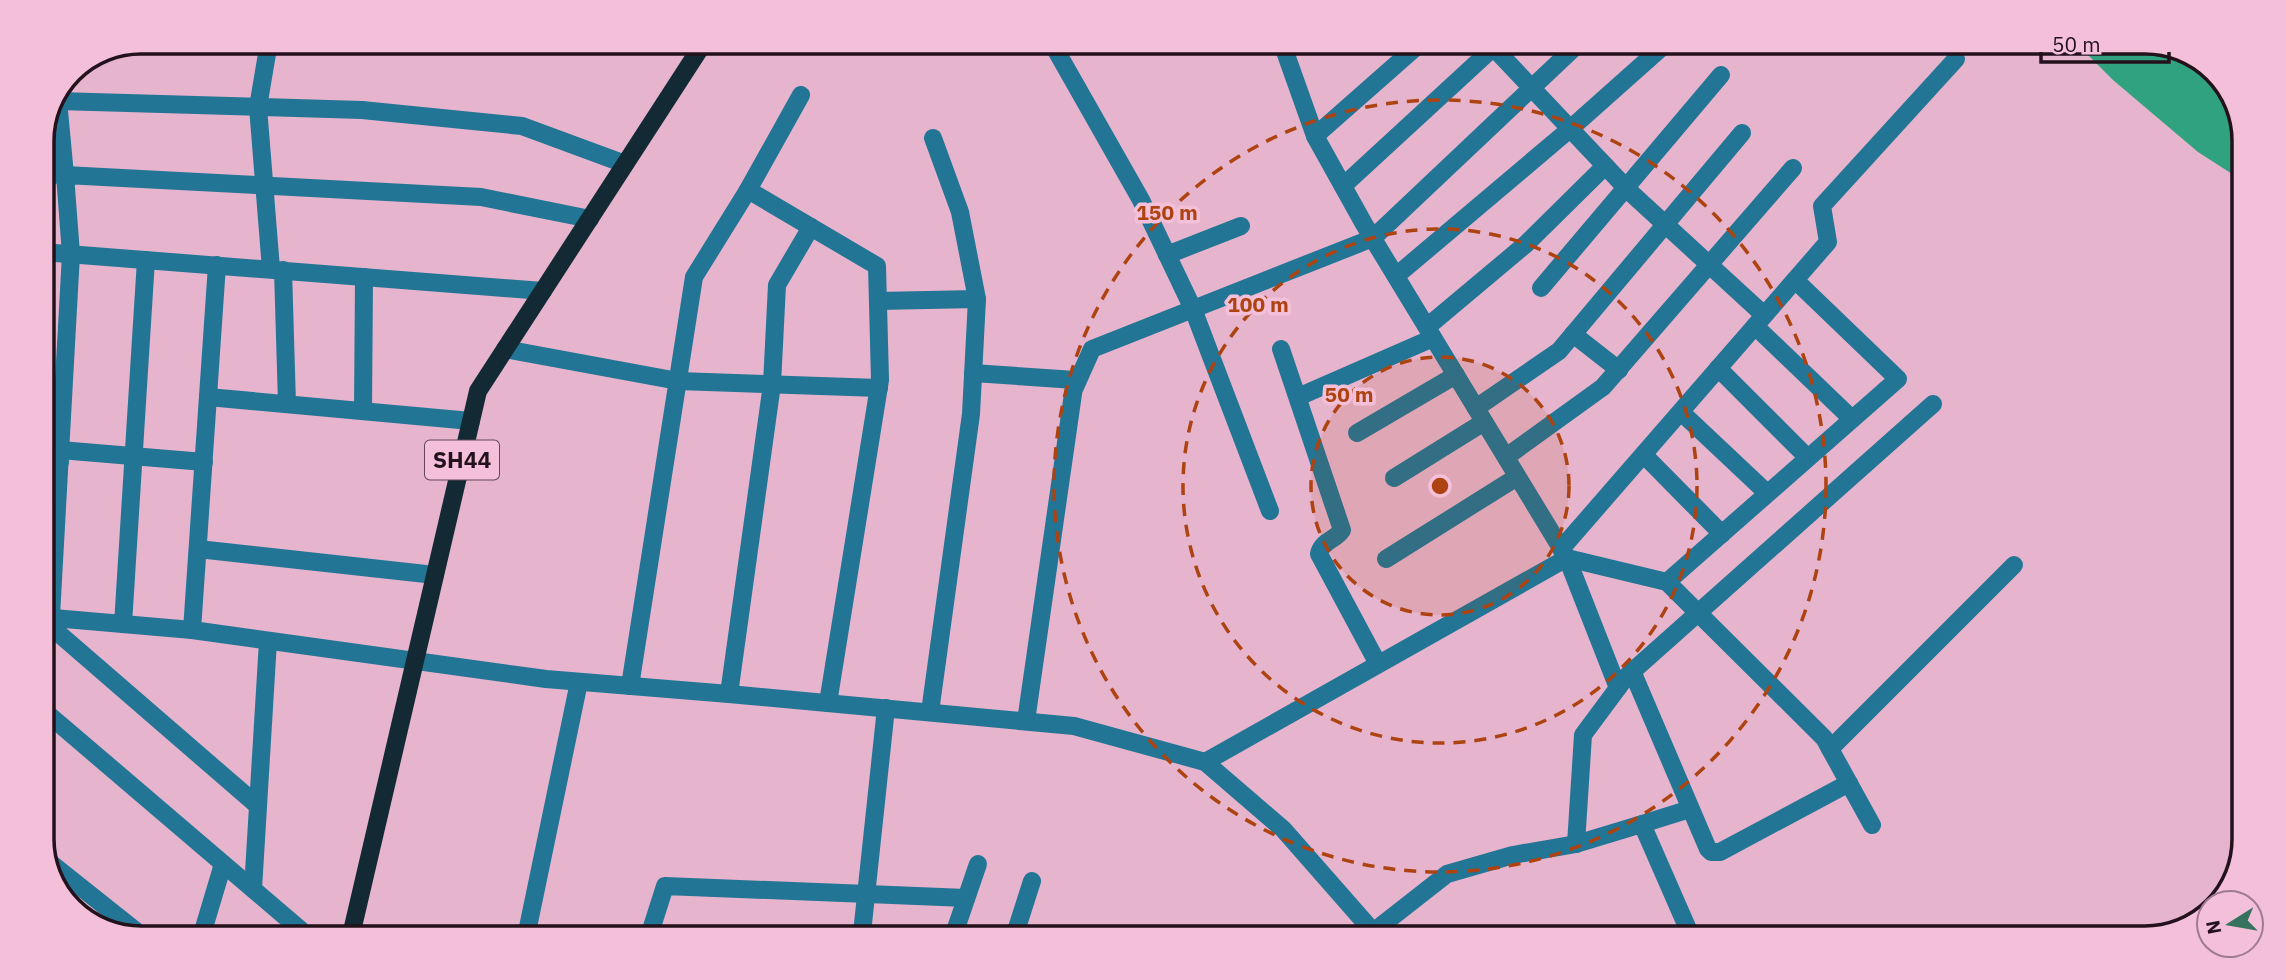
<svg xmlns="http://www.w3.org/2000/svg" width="2286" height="980" viewBox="0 0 2286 980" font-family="'IBM Plex Sans',sans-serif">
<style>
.water{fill:#31a27f}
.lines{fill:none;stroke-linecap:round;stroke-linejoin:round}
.minor{stroke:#227595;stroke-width:18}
.major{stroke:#132a34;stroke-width:18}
.ring{fill:none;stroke:#ad4310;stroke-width:3.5;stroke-dasharray:12 9}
.labels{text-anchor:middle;stroke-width:7;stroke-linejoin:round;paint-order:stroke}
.shield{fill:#f4c0d9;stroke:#624654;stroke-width:2}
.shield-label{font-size:23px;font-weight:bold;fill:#23111b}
.rim{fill:none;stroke:#23111b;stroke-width:3.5}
.centre{fill:#ad4310;stroke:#f4c0d9;stroke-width:3.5}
.ring-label{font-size:21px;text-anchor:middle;font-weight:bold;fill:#ad4310;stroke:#f4c0d9;stroke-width:7;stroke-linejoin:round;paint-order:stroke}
</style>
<rect width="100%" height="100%" fill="#e6b4cc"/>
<polygon class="water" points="2082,49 2182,49 2224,81 2244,134 2243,181 2198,152 2113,80"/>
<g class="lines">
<g class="minor">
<polyline points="269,42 258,107 271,269"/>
<polyline points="1053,45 1141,200 1193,309 1270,511"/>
<polyline points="1283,46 1315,136 1364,224 1567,558 1618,688"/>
<polyline points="1493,47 1630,192 1764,315"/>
<polyline points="58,101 362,110 522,126 625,164"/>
<polyline points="1315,136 1416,47"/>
<polyline points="933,138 960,212 977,299"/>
<polyline points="42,174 65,175 58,100"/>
<polyline points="1343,186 1494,47"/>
<polyline points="748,190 801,95"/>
<polyline points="42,252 543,291"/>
<polyline points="1167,255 1241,226"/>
<polyline points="283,270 287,404"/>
<polyline points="1396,276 1570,129 1661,48"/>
<polyline points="1541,288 1721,75"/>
<polyline points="878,301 977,299 971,414 930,712"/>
<polyline points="1755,326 1852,419"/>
<polyline points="1427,327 1526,244 1605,166"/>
<polyline points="1573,334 1619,370"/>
<polyline points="505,349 678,381 879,388"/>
<path d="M1281 349 1342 530C1336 540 1321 541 1319 554L1378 664"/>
<polyline points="1718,368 1808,458"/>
<polyline points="973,373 1075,380 1026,721"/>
<polyline points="1075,387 1092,349 1373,238 1575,47"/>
<polyline points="208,397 471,421"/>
<polyline points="1298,397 1433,338"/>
<polyline points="1476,408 1559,351 1742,133"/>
<polyline points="363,411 364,277"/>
<polyline points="1681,412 1767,493"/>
<polyline points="1357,433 1456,375"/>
<polyline points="60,450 204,462"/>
<polyline points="1644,455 1722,534"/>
<polyline points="1506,457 1603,387 1793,168"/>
<polyline points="42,461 60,462"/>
<polyline points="1394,478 1484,422"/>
<polyline points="198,549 435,575"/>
<polyline points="1561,549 1828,242 1822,206 1956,59"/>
<polyline points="1386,559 1517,477"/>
<polyline points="1667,582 1898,379 1795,280"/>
<polyline points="51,616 71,254 65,175 481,197 590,219"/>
<polyline points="42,617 192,630 546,679 729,694 1074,726 1205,762 1283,829 1376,935"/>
<polyline points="42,619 258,806"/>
<polyline points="123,624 146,260"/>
<polyline points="192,630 217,265"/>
<polyline points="1632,671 1708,849 1711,852 1720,852 1849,783"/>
<polyline points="630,686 694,277 748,190 877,266 880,380 828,703"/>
<polyline points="729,694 772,384 777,285 811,227"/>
<polyline points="42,709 302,931"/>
<polyline points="1830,749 2014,565"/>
<polyline points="1205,762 1567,558 1667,582 1824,738 1872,825"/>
<polyline points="1642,824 1690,809"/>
<polyline points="1576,844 1583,735 1626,677 1933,404"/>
<polyline points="48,861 136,931"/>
<polyline points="253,889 268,641"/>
<polyline points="203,931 223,864"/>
<polyline points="527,932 579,682"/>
<polyline points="1373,932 1447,874 1513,855 1576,844 1642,824 1691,936"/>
<polyline points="650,933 665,886 966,898"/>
<polyline points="862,933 886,708"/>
<polyline points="954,934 978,864"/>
<polyline points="1015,934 1032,881"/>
</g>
<polyline class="major" points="352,931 478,391 703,44"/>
</g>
<circle cx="1440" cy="486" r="129" fill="#ad4310" fill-opacity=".12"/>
<g class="ring">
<circle cx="1440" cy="486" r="129"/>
<circle cx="1440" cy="486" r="257"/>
<circle cx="1440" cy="486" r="386"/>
</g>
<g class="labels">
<rect class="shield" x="425" y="440.5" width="74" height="39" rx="5"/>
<g class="shield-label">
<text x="462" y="468">SH44</text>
</g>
</g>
<path d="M0 0H2286V980H0ZM141 54H2145A87 87 0 0 1 2232 141V839A87 87 0 0 1 2145 926H141A87 87 0 0 1 54 839V141A87 87 0 0 1 141 54Z" fill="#f4c0d9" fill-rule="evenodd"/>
<path class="rim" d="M141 54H2145A87 87 0 0 1 2232 141V839A87 87 0 0 1 2145 926H141A87 87 0 0 1 54 839V141A87 87 0 0 1 141 54Z"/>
<circle cx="1440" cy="486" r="10" class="centre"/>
<g class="ring-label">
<text x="1167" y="220">150 m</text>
<text x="1258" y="312">100 m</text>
<text x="1349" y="402">50 m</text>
</g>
<g transform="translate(2230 924) rotate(259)"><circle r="33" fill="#f4c0d9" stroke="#a07a8d" stroke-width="2"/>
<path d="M0-5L12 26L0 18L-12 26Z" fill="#36725d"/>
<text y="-10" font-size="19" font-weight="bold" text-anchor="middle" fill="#23111b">N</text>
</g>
<path d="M2041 52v10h128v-10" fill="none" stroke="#23111b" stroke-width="3.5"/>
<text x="2052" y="52" font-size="21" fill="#23111b" stroke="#f4c0d9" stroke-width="5" paint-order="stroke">50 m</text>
</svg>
